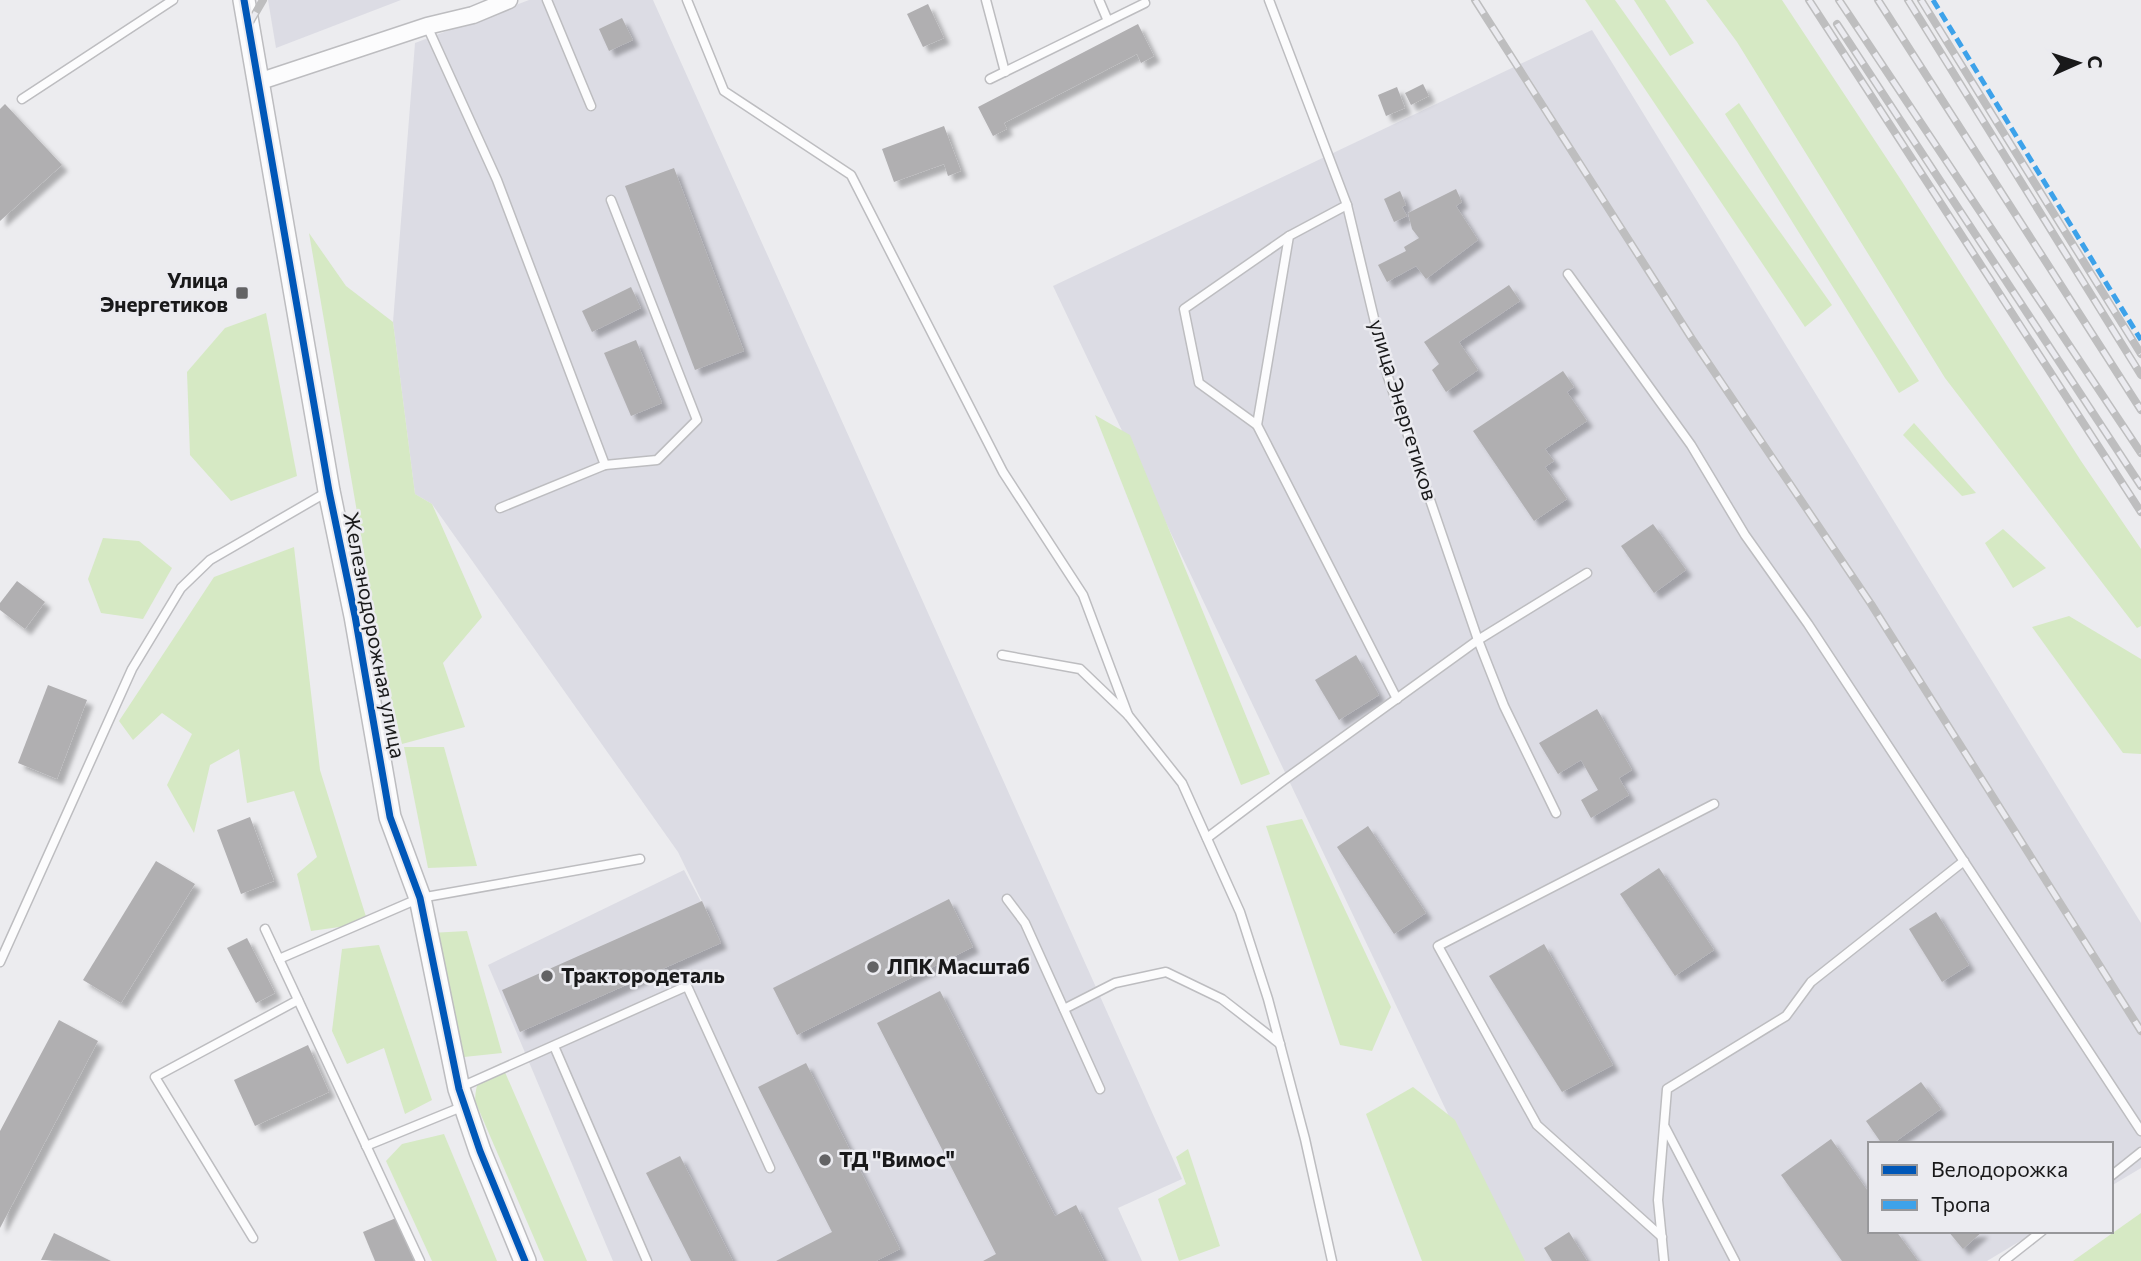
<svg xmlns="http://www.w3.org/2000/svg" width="2141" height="1261" viewBox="0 0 2141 1261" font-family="Commissioner,sans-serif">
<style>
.built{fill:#dcdce4}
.green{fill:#d6e9c4}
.building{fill:#b0afb1;filter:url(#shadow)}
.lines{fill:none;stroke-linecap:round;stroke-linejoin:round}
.service-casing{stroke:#bdbdc0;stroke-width:11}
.minor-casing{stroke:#bdbdc0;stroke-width:19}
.tertiary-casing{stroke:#bdbdc0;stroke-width:24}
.service{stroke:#fcfcfd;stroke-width:8}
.minor{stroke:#fcfcfd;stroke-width:16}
.tertiary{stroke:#fcfcfd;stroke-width:21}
.rail-casing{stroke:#bebebf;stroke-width:8}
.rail{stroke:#ebebf0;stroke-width:5;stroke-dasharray:16;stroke-linecap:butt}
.quiet{stroke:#3da2ea;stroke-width:5;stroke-dasharray:10 5;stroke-linecap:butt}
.cycleway-casing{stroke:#ebebf0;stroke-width:11}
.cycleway{stroke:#0057b8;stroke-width:7}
.poi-dot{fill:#636365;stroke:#ebebf0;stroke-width:2.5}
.labels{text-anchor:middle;stroke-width:5;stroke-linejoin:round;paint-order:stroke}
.poi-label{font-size:21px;font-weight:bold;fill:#19191a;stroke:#ebebf0;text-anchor:start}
.street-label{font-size:21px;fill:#19191a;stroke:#ebebf0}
</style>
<defs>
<filter id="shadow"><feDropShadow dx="6" dy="6" stdDeviation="2" flood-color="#0004"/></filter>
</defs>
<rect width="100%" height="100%" fill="#ececef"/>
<g class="built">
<polygon points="268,0 401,0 276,48"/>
<polygon points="529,0 653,0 1182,1179 1118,1208 1142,1261 613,1261 488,965 684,870 714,926 678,852 432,504 415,494 393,322 415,43"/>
<polygon points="1592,30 2141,923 2141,1168 2111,1186 2111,1144 1870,1144 1870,1231 2037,1231 1987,1261 1518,1261 1053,286"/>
</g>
<g class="green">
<polygon points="1585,0 1615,0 1832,305 1805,327"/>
<polygon points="1634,0 1665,0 1694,43 1670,56"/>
<polygon points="1706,0 1782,0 1901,180 2081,461 2141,549 2141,626 2137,628 1945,378 1737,42"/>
<polygon points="1739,103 1919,381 1899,393 1725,114"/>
<polygon points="309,233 346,286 393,322 415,494 432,504 482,617 443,663 465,727 402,744 383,663"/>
<polygon points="266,313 297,476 231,501 190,455 187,372 225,328"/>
<polygon points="1095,415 1130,435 1270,774 1241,785"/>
<polygon points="1914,423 1976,493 1962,496 1903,435"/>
<polygon points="2003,529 2046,568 2013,588 1985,543"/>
<polygon points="103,538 139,541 172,568 143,619 101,613 88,579"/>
<polygon points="294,547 320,770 368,923 311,931 297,874 317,857 294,791 247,803 239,749 210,765 194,833 167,785 192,734 162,713 133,740 119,721 214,577"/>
<polygon points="2069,616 2141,659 2141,754 2123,753 2032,627"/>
<polygon points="404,747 444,747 477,866 428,868"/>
<polygon points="1302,819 1391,1007 1372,1051 1340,1045 1266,826"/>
<polygon points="467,931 502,1053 464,1057 430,933"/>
<polygon points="379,945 432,1100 405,1114 384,1048 347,1064 332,1031 342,949"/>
<path d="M501 1063 587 1261H544L475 1101C476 1078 481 1074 501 1063Z"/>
<polygon points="1413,1087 1455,1120 1525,1261 1422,1261 1366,1114"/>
<polygon points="444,1134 497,1261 432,1261 386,1161 402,1144"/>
<polygon points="1188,1149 1220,1246 1179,1261 1158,1199 1186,1184 1176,1157"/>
<polygon points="2141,1213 2141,1261 2073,1261"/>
</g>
<g class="building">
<polygon points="928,4 944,38 923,47 907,14"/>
<polygon points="622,18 633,40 609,51 599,29"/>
<polygon points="1138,24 1154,56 1141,63 1137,54 1004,123 1007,129 993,136 978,107"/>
<polygon points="1423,84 1429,96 1411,105 1405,93"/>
<polygon points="1397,87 1405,108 1386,116 1378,95"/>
<polygon points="5,104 62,165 0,221 0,109"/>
<polygon points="944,126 961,171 948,176 944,164 894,182 882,149"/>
<polygon points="674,168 744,351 695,370 625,186"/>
<polygon points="1456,189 1462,202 1456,206 1478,240 1426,279 1416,266 1387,282 1378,265 1406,251 1404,247 1419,238 1412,229 1408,213"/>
<polygon points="1400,191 1406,205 1402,207 1407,216 1394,222 1384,199"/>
<polygon points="1509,285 1520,301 1459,342 1478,370 1446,392 1432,370 1439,364 1424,342"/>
<polygon points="631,287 641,308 592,332 582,311"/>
<polygon points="636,340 662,403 631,416 604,353"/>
<polygon points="1563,371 1574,387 1567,392 1587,421 1545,449 1554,461 1545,467 1567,499 1534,521 1473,431"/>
<polygon points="1653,524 1686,570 1654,593 1621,546"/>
<polygon points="17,581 45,602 25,629 0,610 0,603"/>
<polygon points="1356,655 1379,695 1339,720 1315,680"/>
<polygon points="48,685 87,700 57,779 18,763"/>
<polygon points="1597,709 1632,770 1619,778 1629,795 1591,818 1581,800 1598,790 1581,760 1558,774 1539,743"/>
<polygon points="250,817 274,881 241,894 217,830"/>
<polygon points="1368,826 1426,913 1394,934 1337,847"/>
<polygon points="156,861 195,884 121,1003 83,980"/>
<polygon points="1659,868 1714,950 1675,976 1620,894"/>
<polygon points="949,899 973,947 797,1035 773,988"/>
<polygon points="702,901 721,943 520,1032 502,990"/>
<polygon points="1936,912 1969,965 1942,982 1909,929"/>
<polygon points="247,938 275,993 256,1003 227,948"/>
<polygon points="1544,944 1613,1065 1562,1092 1489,976"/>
<polygon points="940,991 1055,1216 1076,1205 1104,1261 983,1261 996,1254 877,1023"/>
<polygon points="59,1020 98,1041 0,1228 0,1131"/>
<polygon points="308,1045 329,1092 255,1126 234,1080"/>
<polygon points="806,1063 900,1249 876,1261 776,1261 832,1232 758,1087"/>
<polygon points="1921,1082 1941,1109 1892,1144 1882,1144 1866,1121"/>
<polygon points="1831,1139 1870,1194 1870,1231 1896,1231 1918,1261 1842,1261 1781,1175"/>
<polygon points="680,1156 733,1261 691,1261 646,1173"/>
<polygon points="396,1218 414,1261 375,1261 363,1232"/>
<polygon points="1948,1231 1983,1231 1963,1249"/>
<polygon points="1569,1232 1587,1261 1552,1261 1544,1248"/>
<polygon points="54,1233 111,1261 41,1260"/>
</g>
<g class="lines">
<defs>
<g id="service">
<polyline points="547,0 591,106"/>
<polyline points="687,0 724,91 851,175 1003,472 1083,595 1128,715"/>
<polyline points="986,0 1005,72"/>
<polyline points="1099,0 1108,21"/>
<polyline points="1269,0 1347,205 1388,377 1478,640 1504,706 1556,813"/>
<polyline points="427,26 497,180 605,465 657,460 697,420 611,200"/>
<polyline points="990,79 1145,3"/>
<polyline points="22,99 173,0"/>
<polyline points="1347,205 1289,236 1257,425 1397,699"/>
<polyline points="1568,274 1691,445 1745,535 1808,624 2141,1131"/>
<polyline points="1257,425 1199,383 1184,309 1289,236"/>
<polyline points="500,508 605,465"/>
<polyline points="1002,655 1080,669 1128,715 1182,783 1240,912 1268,999 1305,1139 1332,1261"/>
<polyline points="1207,838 1284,780 1478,640 1587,573"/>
<polyline points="1007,899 1025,923 1100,1089"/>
<polyline points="265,929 420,1261"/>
<polyline points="279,959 420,898 640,859"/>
<polyline points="0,962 132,669 181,588 210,560 327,492"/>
<polyline points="1064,1009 1115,983 1166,972 1222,999 1280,1044"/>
<polyline points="554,1046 647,1261"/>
<polyline points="461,1087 687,986 770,1168"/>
<polyline points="1665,1127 1735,1261"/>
<polyline points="366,1146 464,1106"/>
<polyline points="2111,1176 2141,1152"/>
<polyline points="1662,1237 1537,1125 1438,946 1714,804"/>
<polyline points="253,1238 155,1077 298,1000"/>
<polyline points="1664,1261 1658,1200 1667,1089 1786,1016 1811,982 1964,861"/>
<polyline points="2004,1261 2042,1231"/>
</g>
<polyline id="minor" points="258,82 427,26 473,15 509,0"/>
<polyline id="tertiary" points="244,0 329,491 355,616 390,817 420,898 459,1089 480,1151 525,1261"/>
</defs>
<use href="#service" class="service-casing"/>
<use href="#minor" class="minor-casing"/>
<use href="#tertiary" class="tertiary-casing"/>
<use href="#service" class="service"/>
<use href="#minor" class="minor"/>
<use href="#tertiary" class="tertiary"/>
<defs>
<g id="rail">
<polyline points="1475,0 1692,339 1871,604 2141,1031"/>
<polyline points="1809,0 2141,512"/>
<polyline points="1839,0 2141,453"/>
<polyline points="1878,0 2141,410"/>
<polyline points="1908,0 2141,375"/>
<polyline points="1921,0 2141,354"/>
<polyline points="1837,24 2141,486"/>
<polyline points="248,26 263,0"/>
</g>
</defs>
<use href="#rail" class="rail-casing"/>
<use href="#rail" class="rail"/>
<polyline class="quiet" points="1933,0 2141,340"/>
<defs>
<polyline id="cycleway" points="244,0 329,491 355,616 390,817 420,898 459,1089 480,1151 525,1261"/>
</defs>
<use href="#cycleway" class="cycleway-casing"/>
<use href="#cycleway" class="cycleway"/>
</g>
<g class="poi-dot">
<rect x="235" y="286" width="14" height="14" rx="3.5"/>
<circle cx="873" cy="967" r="7"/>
<circle cx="547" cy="976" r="7"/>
<circle cx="825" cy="1160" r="7"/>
</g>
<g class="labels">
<g class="poi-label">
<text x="228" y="288" text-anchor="end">Улица<tspan x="228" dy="24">Энергетиков</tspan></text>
<text x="887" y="974">ЛПК Масштаб</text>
<text x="561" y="983">Трактородеталь</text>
<text x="839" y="1167">ТД "Вимос"</text>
</g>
<g class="street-label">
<text transform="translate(1403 410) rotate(73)" y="7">улица Энергетиков</text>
<text transform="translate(374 635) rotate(79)" y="7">Железнодорожная улица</text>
</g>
</g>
<rect x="1868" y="1142" width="245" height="91" fill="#ebebf0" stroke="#97979a" stroke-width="2"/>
<rect x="1882" y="1165" width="35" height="10" fill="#0057b8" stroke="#97979a" stroke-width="2"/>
<text x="1931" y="1177" font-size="21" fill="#19191a">Велодорожка</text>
<rect x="1882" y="1200" width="35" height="10" fill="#3da2ea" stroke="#97979a" stroke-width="2"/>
<text x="1931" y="1212" font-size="21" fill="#19191a">Тропа</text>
<g transform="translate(2078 63) rotate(87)" stroke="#ebebf0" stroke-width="5" paint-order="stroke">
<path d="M0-5L12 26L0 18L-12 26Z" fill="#19191a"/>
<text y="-10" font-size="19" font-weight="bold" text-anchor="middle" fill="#19191a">С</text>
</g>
</svg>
